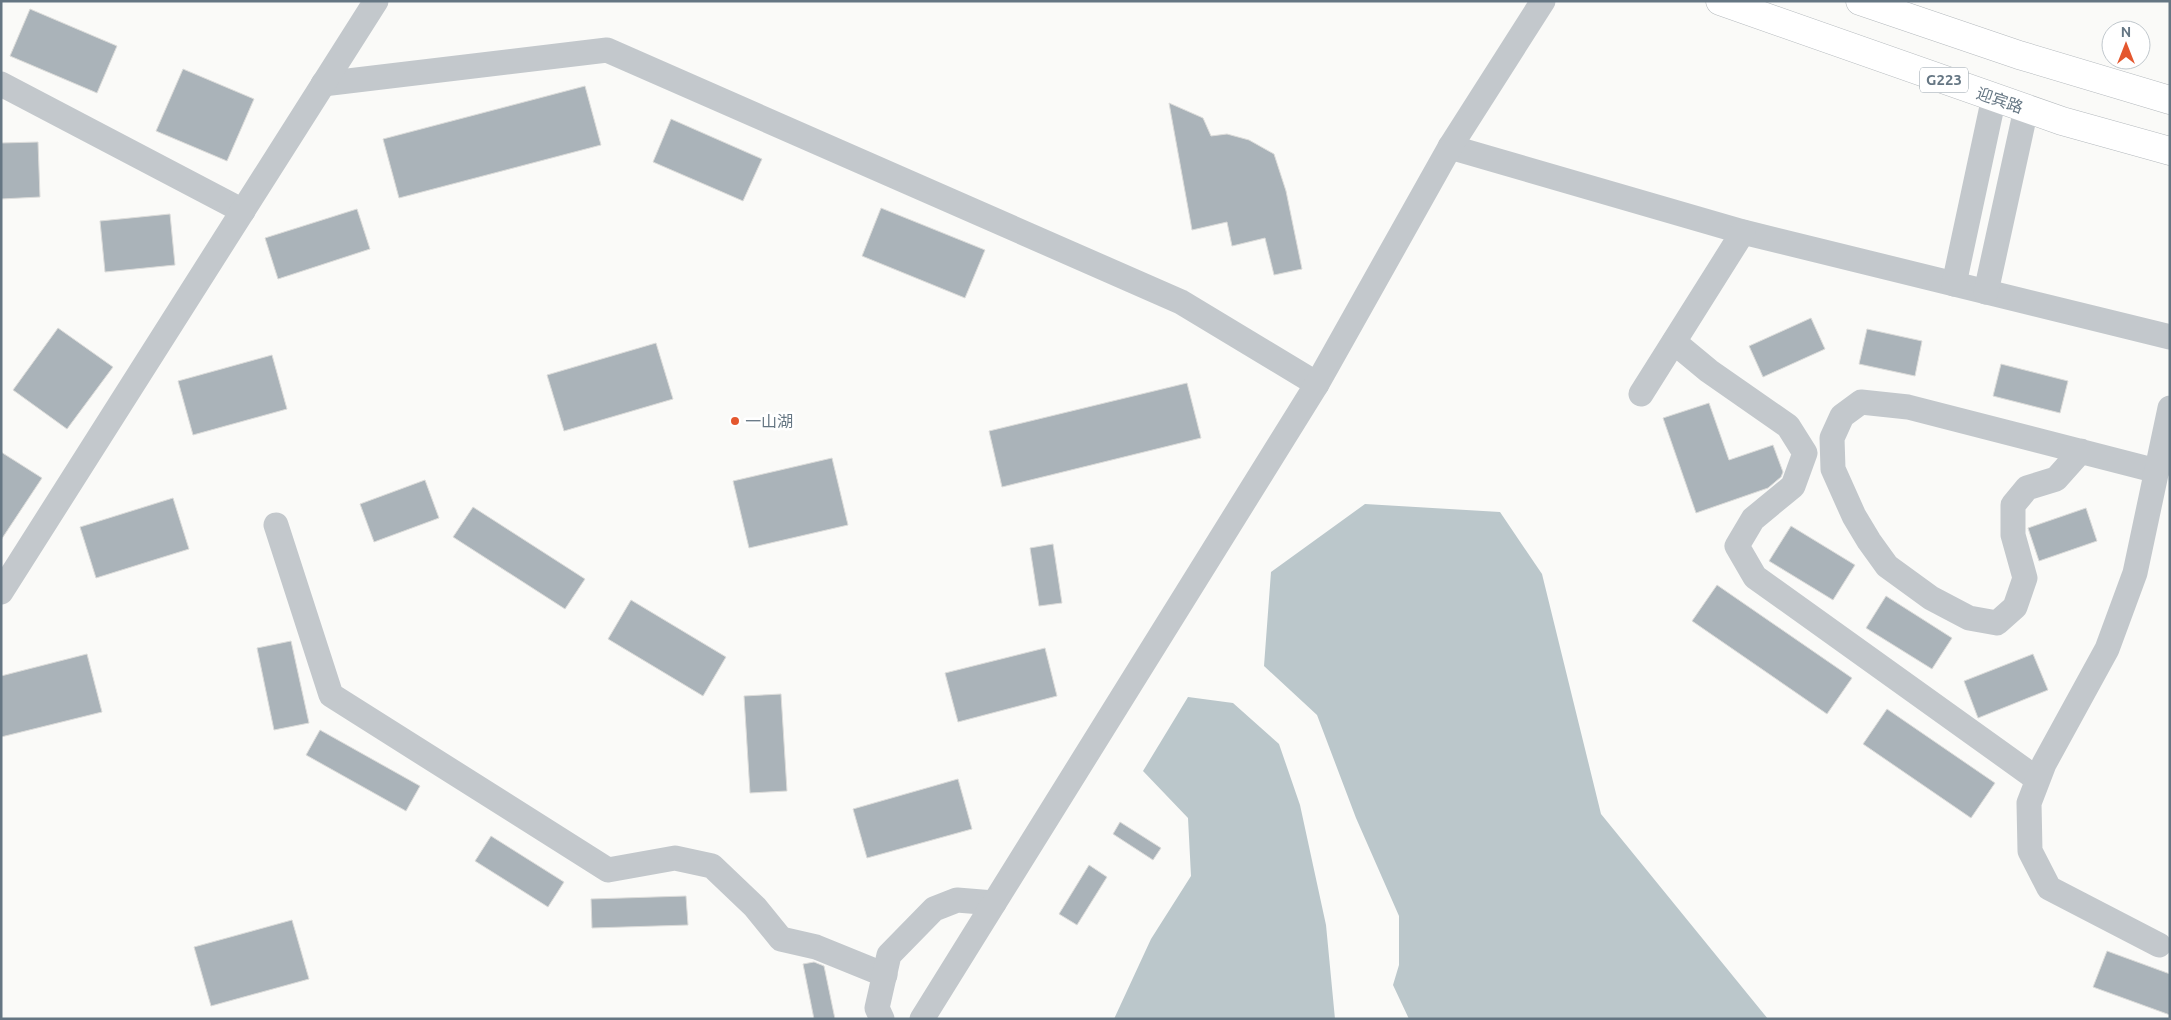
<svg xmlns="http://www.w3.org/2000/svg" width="2171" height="1020" viewBox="0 0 2171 1020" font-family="Ubuntu,'Noto Sans SC',sans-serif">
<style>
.water{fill:#bbc7cb}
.building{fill:#aab3b9;stroke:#dcdcda}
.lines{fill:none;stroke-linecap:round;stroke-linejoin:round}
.highway-casing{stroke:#b4b9bd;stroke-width:29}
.minor{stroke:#c3c8cc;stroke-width:25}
.highway{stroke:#fff;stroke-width:28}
.poi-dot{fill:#e4572e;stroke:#fff;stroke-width:2}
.labels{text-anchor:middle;stroke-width:5;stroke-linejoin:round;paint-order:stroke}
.shield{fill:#fff;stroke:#939fa8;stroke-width:1}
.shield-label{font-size:15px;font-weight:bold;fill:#657683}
.street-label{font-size:16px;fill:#657683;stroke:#fff}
.poi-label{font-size:16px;fill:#657683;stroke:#fff;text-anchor:start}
</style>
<rect width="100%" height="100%" fill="#fafaf8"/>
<g class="water">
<polygon points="1365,504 1500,512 1542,574 1601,814 1768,1019 1409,1019 1393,985 1399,965 1399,916 1356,818 1317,715 1264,666 1271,572"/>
<polygon points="1188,697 1233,703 1279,744 1300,805 1326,925 1335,1019 1114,1019 1151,939 1191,876 1188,818 1143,771"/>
</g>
<g class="building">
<polygon points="30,9 117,46 97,93 10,56"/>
<polygon points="183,69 254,99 227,161 156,131"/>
<polygon points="585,86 601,145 399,198 383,139"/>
<polygon points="1169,103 1203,118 1211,136 1227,134 1249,140 1274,154 1286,191 1302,269 1274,275 1265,238 1232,246 1227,222 1192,230"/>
<polygon points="671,119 762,159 743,201 653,162"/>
<polygon points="38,142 40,197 1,199 1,143"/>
<polygon points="881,208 985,250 965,298 862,256"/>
<polygon points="357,209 370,249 278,279 265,238"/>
<polygon points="170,214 175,265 105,272 100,221"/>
<polygon points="1811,318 1825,349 1763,377 1749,346"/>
<polygon points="58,328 113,367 67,429 13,390"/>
<polygon points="1867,329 1922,341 1915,376 1859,364"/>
<polygon points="656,343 673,399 564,431 547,375"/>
<polygon points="272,355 287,409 193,435 178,381"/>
<polygon points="2001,364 2068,381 2060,413 1993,396"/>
<polygon points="1187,383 1201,438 1002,487 989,431"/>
<polygon points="1709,403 1729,460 1773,445 1783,472 1781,477 1768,488 1696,513 1663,418"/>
<polygon points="1,452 42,478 1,540"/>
<polygon points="832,458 848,525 749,548 733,481"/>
<polygon points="425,480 439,518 374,542 360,504"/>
<polygon points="173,498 189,549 96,578 80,527"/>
<polygon points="473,507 585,579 565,609 453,537"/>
<polygon points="2086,508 2097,541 2039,561 2028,528"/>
<polygon points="1791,526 1855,565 1833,600 1769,561"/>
<polygon points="1053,544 1062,603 1039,606 1030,548"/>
<polygon points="1717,585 1852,678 1827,714 1692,621"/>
<polygon points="1886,596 1952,638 1932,669 1866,628"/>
<polygon points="631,600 726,657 703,696 608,639"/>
<polygon points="291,641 309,723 274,730 257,648"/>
<polygon points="1045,648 1057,696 958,722 945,673"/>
<polygon points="87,654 102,712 1,737 1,676"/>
<polygon points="2033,654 2048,690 1978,718 1964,681"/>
<polygon points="781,694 787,791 750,793 744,696"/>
<polygon points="1887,709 1995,783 1971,818 1863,744"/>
<polygon points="320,730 420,786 406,811 306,755"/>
<polygon points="958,779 972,829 867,858 853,809"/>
<polygon points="1120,822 1161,848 1153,860 1113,834"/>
<polygon points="491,836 564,882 548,907 475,861"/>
<polygon points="1089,865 1107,877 1077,925 1059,914"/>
<polygon points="686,896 688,925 592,928 591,899"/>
<polygon points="292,920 309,979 211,1006 194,947"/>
<polygon points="2107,951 2170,974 2170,1015 2093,987"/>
<polygon points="814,962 824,966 835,1019 814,1019 803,964"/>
</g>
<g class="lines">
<defs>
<g id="highway">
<polyline points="1720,1 2062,121 2170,151"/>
<polyline points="1860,1 2019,55 2170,100"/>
</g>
</defs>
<use href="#highway" class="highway-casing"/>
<g class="minor">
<polyline points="1,84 243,211"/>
<polyline points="323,84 607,50 1181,302 1317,384"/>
<polyline points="1450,147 1743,232 2170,337"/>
<polyline points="1954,284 1994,97"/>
<polyline points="1986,292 2026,109"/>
<polyline points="1674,342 1709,371 1788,426 1805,453 1793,486 1753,519 1737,546 1755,577 2037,779"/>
<polyline points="1641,394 1743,232"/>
<polyline points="2081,451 2056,479 2027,488 2013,505 2013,535 2025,578 2015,607 1997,623 1969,618 1931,598 1887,566 1869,541 1854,516 1833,469 1832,438 1842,416 1861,402 1908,407 2157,471"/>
<polyline points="276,525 331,695 608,870 675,858 712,866 755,907 781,939 816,947 885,975"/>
<polyline points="1,592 376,1"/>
<polyline points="2159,945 2049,888 2030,851 2029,803 2044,764 2107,649 2135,573 2170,408"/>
<polyline points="882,1019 877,1008 889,955 934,909 957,900 994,903"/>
<polyline points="922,1019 1317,384 1450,147 1543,1"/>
</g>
<use href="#highway" class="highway"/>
</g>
<circle class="poi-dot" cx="735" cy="421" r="5"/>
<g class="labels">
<rect class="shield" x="1920" y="67.5" width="48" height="25" rx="4"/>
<g class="shield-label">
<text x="1944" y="85">G223</text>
</g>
<g class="street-label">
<text transform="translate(2000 100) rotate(19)" y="6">迎宾路</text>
</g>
<g class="poi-label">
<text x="745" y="427">一山湖</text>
</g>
</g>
<rect width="2171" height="1020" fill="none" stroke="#657683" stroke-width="5"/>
<g transform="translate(2126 45)"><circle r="24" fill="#ffffff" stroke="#c1c8cd"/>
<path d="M0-4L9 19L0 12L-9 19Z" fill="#e4572e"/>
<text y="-8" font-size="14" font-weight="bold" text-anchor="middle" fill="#657683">N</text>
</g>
</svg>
